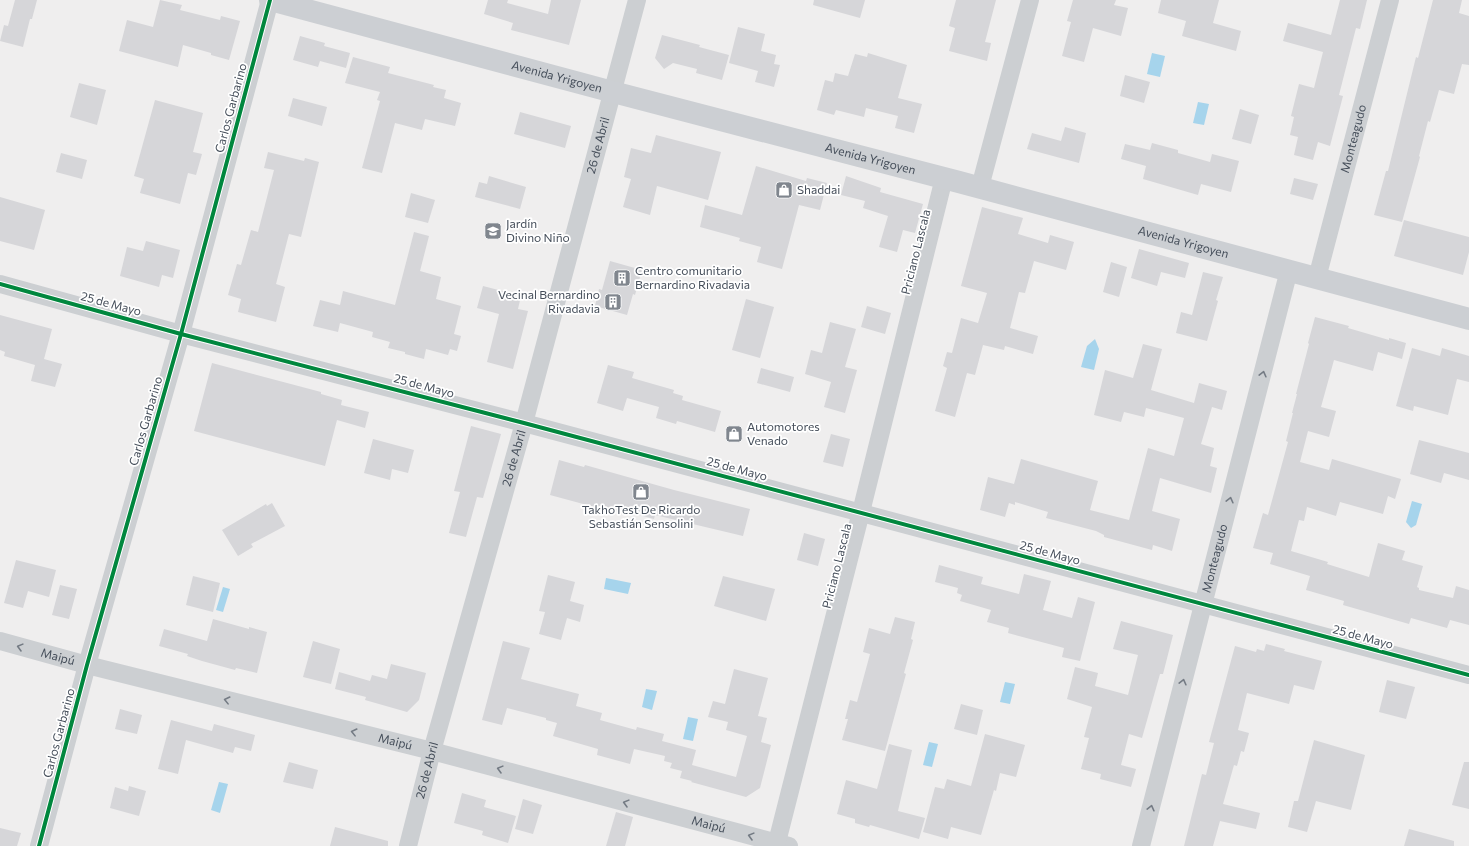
<svg xmlns="http://www.w3.org/2000/svg" width="1469" height="846" viewBox="0 0 1469 846" font-family="Commissioner,sans-serif">
<style>
.water{fill:#a6d4ec}
.building{fill:#d6d6d9}
.lines{fill:none;stroke-linecap:round;stroke-linejoin:round}
.street{stroke:#cccfd2;stroke-width:18}
.secondary{stroke:#cccfd3;stroke-width:22}
.cycleway-casing{stroke:#fff;stroke-width:6}
.cycleway{stroke:#00873e;stroke-width:4}
.oneway{stroke:#747b84}
.labels{text-anchor:middle;stroke-width:3.5;stroke-linejoin:round;paint-order:stroke}
.street-label{font-size:12px;fill:#454e5a;stroke:#fff}
.poi-label{font-size:12px;fill:#454e5a;stroke:#fff;text-anchor:start}
</style>
<rect width="100%" height="100%" fill="#efeeee"/>
<g class="water">
<polygon points="1152,53 1165,56 1160,77 1147,74"/>
<polygon points="1198,102 1209,104 1204,125 1193,123"/>
<polygon points="1095,339 1099,349 1094,370 1081,367 1087,346"/>
<polygon points="1412,501 1422,504 1416,525 1411,528 1406,522"/>
<polygon points="606,578 631,583 628,594 604,589"/>
<polygon points="223,587 230,589 223,612 216,610"/>
<polygon points="1005,682 1015,684 1010,704 1000,702"/>
<polygon points="646,689 657,691 652,710 642,707"/>
<polygon points="688,717 698,719 693,741 683,739"/>
<polygon points="929,742 938,744 932,767 923,765"/>
<polygon points="219,782 228,784 220,813 211,810"/>
</g>
<g class="building">
<polygon points="15,0 37,0 32,19 30,19 23,47 0,41 4,25 8,26"/>
<polygon points="160,0 182,5 180,10 220,20 221,16 240,21 229,60 211,55 211,53 183,45 178,67 119,51 127,20 153,27"/>
<polygon points="488,0 508,0 507,3 548,14 551,0 581,0 569,45 511,30 513,23 484,14"/>
<polygon points="814,0 865,0 860,18 813,5"/>
<polygon points="956,0 996,0 985,42 991,43 987,61 949,51 955,28 949,26"/>
<polygon points="1073,0 1116,0 1114,5 1128,8 1121,36 1093,28 1084,62 1062,56 1071,22 1067,21"/>
<polygon points="1161,0 1219,0 1213,23 1241,31 1236,51 1182,36 1186,21 1158,13"/>
<polygon points="1340,0 1367,0 1360,29 1356,28 1339,95 1343,96 1330,146 1318,142 1313,160 1294,155 1298,137 1290,135 1294,117 1291,116 1299,84 1314,88 1323,52 1283,41 1288,23 1331,35"/>
<polygon points="1433,0 1462,0 1459,13 1469,16 1469,65 1462,64 1454,94 1439,90 1430,122 1428,121 1419,156 1420,157 1402,222 1374,215 1386,171 1388,171 1416,57 1418,58"/>
<polygon points="738,27 765,34 761,51 776,55 774,64 780,65 774,87 755,82 758,71 729,63"/>
<polygon points="662,35 700,45 699,47 729,55 722,80 696,73 697,69 673,63 664,69 655,58"/>
<polygon points="300,36 325,43 324,46 350,53 346,68 320,61 318,67 293,60"/>
<polygon points="868,53 907,65 898,98 922,104 914,133 895,128 898,116 866,108 864,117 836,110 834,115 817,110 825,80 833,82 835,73 848,76 855,54 867,57"/>
<polygon points="353,57 390,67 388,73 434,85 433,87 446,90 444,98 461,103 455,126 425,119 422,130 395,123 382,173 362,168 380,101 377,100 380,92 345,83"/>
<polygon points="1125,75 1150,82 1144,103 1120,96"/>
<polygon points="79,83 106,90 97,125 70,117"/>
<polygon points="293,98 327,107 322,126 288,116"/>
<polygon points="155,100 203,113 193,152 202,154 196,175 188,173 180,204 140,193 144,179 134,176"/>
<polygon points="1240,109 1259,115 1251,144 1232,139"/>
<polygon points="520,112 571,126 565,148 514,134"/>
<polygon points="1065,127 1086,133 1079,163 1027,149 1032,133 1061,141"/>
<polygon points="656,135 721,152 708,200 657,186 650,215 623,207 631,179 624,177 631,148 651,153"/>
<polygon points="1152,143 1178,150 1178,153 1210,162 1212,154 1239,161 1231,192 1201,184 1198,195 1143,179 1146,166 1121,159 1125,144 1150,150"/>
<polygon points="268,152 304,161 305,158 319,162 301,237 289,234 276,284 285,287 276,322 238,312 241,299 228,295 237,264 241,265 251,230 258,232 274,170 264,168"/>
<polygon points="61,153 87,160 82,179 56,172"/>
<polygon points="756,166 806,181 807,178 827,183 820,210 799,205 782,269 757,262 761,247 739,241 740,238 700,227 705,205 742,215"/>
<polygon points="489,176 526,187 520,209 475,197 479,182 487,184"/>
<polygon points="846,176 881,188 880,192 923,204 915,233 903,230 897,252 879,247 888,216 863,208 865,201 841,195"/>
<polygon points="1294,178 1318,184 1313,200 1290,194"/>
<polygon points="411,193 435,200 428,223 405,217"/>
<polygon points="0,197 45,210 34,250 0,241"/>
<polygon points="982,207 1023,218 1018,234 1048,243 1050,235 1074,242 1066,270 1034,261 1025,293 1019,292 1010,328 1038,336 1033,354 1005,346 1004,350 983,345 975,375 967,373 955,417 935,411 947,368 943,366 947,352 952,353 961,318 978,323 987,293 961,286"/>
<polygon points="1404,220 1469,237 1469,252 1463,275 1394,256"/>
<polygon points="414,232 429,236 420,271 441,277 436,299 461,306 454,334 461,336 457,351 450,349 448,355 426,349 424,359 405,354 405,352 388,348 390,342 372,337 373,332 340,323 338,332 313,326 320,300 340,305 343,291 395,305"/>
<polygon points="146,241 180,250 173,278 162,275 159,287 120,276 127,247 143,251"/>
<polygon points="1139,249 1189,263 1185,278 1161,272 1157,286 1131,278"/>
<polygon points="610,261 642,270 635,295 633,294 627,315 595,306 599,289 602,290"/>
<polygon points="1111,262 1127,267 1119,297 1103,292"/>
<polygon points="1203,272 1223,277 1216,300 1218,301 1207,341 1176,333 1181,312 1192,315"/>
<polygon points="483,286 521,296 518,309 528,311 513,369 487,362 499,314 477,308"/>
<polygon points="746,299 774,307 760,358 732,350"/>
<polygon points="867,306 891,313 885,334 861,327"/>
<polygon points="0,315 52,329 44,359 62,364 55,387 31,381 35,365 4,356 5,352 0,350"/>
<polygon points="1315,317 1349,326 1348,328 1389,340 1389,338 1406,343 1402,359 1378,352 1373,371 1334,360 1321,407 1336,411 1329,437 1308,431 1300,462 1329,470 1332,459 1401,479 1395,499 1388,496 1383,514 1340,502 1336,516 1307,507 1304,521 1299,520 1291,551 1328,562 1327,564 1369,577 1378,543 1405,551 1402,560 1423,566 1417,587 1419,588 1419,590 1453,598 1456,586 1469,590 1469,625 1450,620 1447,628 1411,618 1409,624 1343,605 1344,601 1306,590 1310,576 1270,564 1273,553 1253,548 1263,513 1268,515 1288,442 1286,441 1293,413 1292,413 1297,394 1296,394 1309,344 1308,343"/>
<polygon points="830,322 856,329 845,367 857,370 845,413 824,407 831,382 805,374 811,350 822,353"/>
<polygon points="1143,344 1162,349 1151,390 1194,403 1199,383 1227,391 1222,410 1212,407 1201,444 1214,448 1210,466 1217,468 1211,493 1160,478 1152,511 1180,519 1172,551 1153,545 1152,550 1104,537 1104,535 1096,531 1046,518 1048,512 1015,502 1015,505 1009,503 1005,517 980,510 988,477 1014,484 1021,459 1098,481 1090,510 1129,520 1148,448 1174,456 1184,418 1146,408 1144,417 1124,412 1121,422 1094,415 1105,370 1133,378"/>
<polygon points="1412,348 1440,356 1442,348 1469,356 1469,382 1457,379 1448,415 1414,406 1413,411 1396,406"/>
<polygon points="212,363 321,392 321,394 342,400 341,405 369,412 365,428 337,420 325,466 194,431"/>
<polygon points="608,365 634,372 632,378 674,390 673,393 683,396 682,400 721,411 715,432 677,421 676,424 656,418 659,407 627,398 623,411 597,403"/>
<polygon points="761,368 794,377 790,392 757,383"/>
<polygon points="471,426 501,434 483,498 477,497 466,537 449,533 460,492 454,491"/>
<polygon points="831,434 850,439 843,467 823,462"/>
<polygon points="373,439 414,450 408,473 392,469 390,480 364,473"/>
<polygon points="1419,440 1469,453 1469,480 1444,473 1441,483 1410,474"/>
<polygon points="559,460 584,467 585,465 674,490 750,509 743,536 655,515 654,519 628,512 627,515 599,506 598,508 550,495"/>
<polygon points="272,503 285,526 251,544 253,547 238,556 222,530 266,504 267,506"/>
<polygon points="804,533 825,539 818,566 797,560"/>
<polygon points="16,560 56,570 49,597 28,591 23,608 4,603"/>
<polygon points="939,565 983,577 981,584 1019,594 1024,574 1051,581 1043,610 1072,618 1078,597 1095,602 1080,661 1062,657 1064,648 1008,633 1009,628 987,622 991,610 960,601 962,595 957,593 958,588 935,582"/>
<polygon points="548,575 575,582 570,601 584,605 580,622 567,618 561,640 539,634 545,612 539,611"/>
<polygon points="193,576 220,583 213,612 186,605"/>
<polygon points="723,576 775,589 766,621 714,606"/>
<polygon points="60,585 77,589 69,619 52,615"/>
<polygon points="895,617 915,622 911,639 913,640 904,673 906,674 885,751 842,740 848,719 845,719 850,700 857,702 870,654 863,652 869,628 890,634"/>
<polygon points="213,619 249,629 249,627 267,632 257,673 236,668 235,670 202,661 187,656 188,654 159,646 164,629 207,641"/>
<polygon points="1121,621 1173,635 1163,674 1160,674 1142,738 1129,734 1121,765 1136,769 1131,787 1100,779 1101,774 1081,769 1089,738 1084,737 1092,707 1067,699 1075,667 1098,673 1095,686 1128,695 1138,655 1113,649"/>
<polygon points="313,641 340,649 331,684 303,677"/>
<polygon points="503,641 530,648 521,679 579,694 576,706 602,713 600,720 636,730 637,727 664,734 662,741 696,750 692,765 736,777 747,736 726,730 728,722 708,717 713,701 725,704 734,669 768,678 758,716 767,718 761,742 771,745 760,788 746,797 691,782 692,781 680,778 682,771 670,768 672,763 664,761 665,756 634,749 630,764 597,755 598,749 553,736 557,723 546,720 546,718 507,708 502,725 482,720"/>
<polygon points="1266,644 1285,649 1284,651 1322,661 1314,690 1294,685 1289,704 1247,693 1238,730 1249,733 1244,752 1241,751 1237,766 1234,765 1223,804 1260,813 1256,829 1220,821 1213,846 1184,846 1202,774 1206,775 1214,743 1209,742 1235,646 1256,652 1257,649 1264,651"/>
<polygon points="391,664 426,673 419,700 407,712 365,700 366,697 335,689 339,672 370,681 372,675 387,679"/>
<polygon points="1387,680 1415,687 1406,719 1379,712"/>
<polygon points="961,704 983,710 977,735 954,729"/>
<polygon points="120,709 142,715 137,734 115,729"/>
<polygon points="171,720 212,731 214,724 255,735 251,751 235,747 233,753 186,740 178,774 158,769"/>
<polygon points="985,734 1025,745 1016,777 1000,773 996,791 994,790 981,835 951,827 948,839 923,832 935,787 944,789 947,779 971,786"/>
<polygon points="1314,740 1365,755 1351,810 1316,801 1307,832 1288,827 1294,801 1298,801"/>
<polygon points="889,744 912,750 898,811 925,818 919,839 870,825 869,827 855,823 855,819 837,814 846,780 877,789"/>
<polygon points="289,762 318,770 313,789 283,782"/>
<polygon points="1464,762 1469,762 1469,809 1452,805"/>
<polygon points="129,786 146,791 139,816 110,808 115,787 128,791"/>
<polygon points="462,793 486,800 484,807 516,816 508,843 482,835 483,831 454,823"/>
<polygon points="523,799 542,805 533,834 515,829"/>
<polygon points="616,812 633,817 625,846 606,846"/>
<polygon points="335,827 388,841 388,846 330,846"/>
<polygon points="0,828 21,833 17,846 0,846"/>
<polygon points="1409,829 1454,841 1454,846 1404,846"/>
</g>
<g class="lines">
<g class="street">
<polyline points="980,187 1030,0"/>
<path id="s1" d="M1317 278 1390 0"/>
<polyline points="0,284 181,334 524,423 1469,675"/>
<path id="s2" d="M0 641 87 665 432 751 789 846"/>
<polyline points="39,846 87,665 181,334 270,0"/>
<path id="s3" d="M408 846 432 751 524 423 637 0"/>
<polyline points="776,846 861,512 944,178"/>
<path id="s4" d="M1141 846 1289 270"/>
</g>
<path class="secondary" id="s5" d="M270 0 613 92 959 182 1469 319"/>
<defs>
<g id="cycleway">
<polyline points="0,284 181,334 524,423 1469,675"/>
<polyline points="39,846 87,665 181,334 270,0"/>
</g>
</defs>
<use href="#cycleway" class="cycleway-casing"/>
<use href="#cycleway" class="cycleway"/>
</g>
<defs><path id="oneway-chevron" d="M-2-3.5L2.5 0L-2 3.5" fill="none" stroke-width="1.6" stroke-linecap="round" stroke-linejoin="round"/></defs>
<g class="oneway">
<use href="#oneway-chevron" transform="translate(1263 374) rotate(-76)"/>
<use href="#oneway-chevron" transform="translate(1230 500) rotate(-76)"/>
<use href="#oneway-chevron" transform="translate(20 647) rotate(-165)"/>
<use href="#oneway-chevron" transform="translate(1183 682) rotate(-76)"/>
<use href="#oneway-chevron" transform="translate(227 700) rotate(-166)"/>
<use href="#oneway-chevron" transform="translate(354 732) rotate(-166)"/>
<use href="#oneway-chevron" transform="translate(500 769) rotate(-165)"/>
<use href="#oneway-chevron" transform="translate(626 803) rotate(-165)"/>
<use href="#oneway-chevron" transform="translate(1151 808) rotate(-76)"/>
<use href="#oneway-chevron" transform="translate(751 836) rotate(-165)"/>
</g>
<defs>
<symbol id="shop-square" viewBox="-11 -11 22 22"><rect x="-9" y="-9" width="18" height="18" rx="4" fill="#80868e" stroke="#fff"/><path d="M-5-2.5h2.3a2.7 3.5 0 0 1 5.4 0H5L5.5 6h-11ZM-1.5-2.5h3a1.5 2.3 0 0 0-3 0Z" fill="#fff"/></symbol>
<symbol id="school-square" viewBox="-11 -11 22 22"><rect x="-9" y="-9" width="18" height="18" rx="4" fill="#80868e" stroke="#fff"/><path d="M0-5L7-2L0 1L-7-2ZM-4 1L0 2.5L4 1V4Q0 6-4 4Z" fill="#fff"/></symbol>
<symbol id="building-square" viewBox="-11 -11 22 22"><rect x="-9" y="-9" width="18" height="18" rx="4" fill="#80868e" stroke="#fff"/><path d="M-4-6H4V6H1V3H-1V6H-4ZM-2.5-4.3h1.7v1.8h-1.7ZM.8-4.3h1.7v1.8H.8ZM-2.5-1h1.7V.8h-1.7ZM.8-1h1.7V.8H.8Z" fill="#fff"/></symbol>
</defs>
<g fill-rule="evenodd">
<use href="#shop-square" x="774" y="180" width="20" height="20"/>
<use href="#school-square" x="483" y="221" width="20" height="20"/>
<use href="#building-square" x="612" y="268" width="20" height="20"/>
<use href="#building-square" x="603" y="292" width="20" height="20"/>
<use href="#shop-square" x="724" y="424" width="20" height="20"/>
<use href="#shop-square" x="631" y="482" width="20" height="20"/>
</g>
<g class="labels">
<g class="street-label">
<text dy="4" stroke="none"><textPath href="#s5" startOffset="297">Avenida Yrigoyen</textPath></text>
<text transform="translate(231 108) rotate(-75)" y="4">Carlos Garbarino</text>
<text dy="4" stroke="none"><textPath href="#s1" startOffset="144">Monteagudo</textPath></text>
<text dy="4" stroke="none"><textPath href="#s3" startOffset="726">26 de Abril</textPath></text>
<text dy="4" stroke="none"><textPath href="#s5" startOffset="621">Avenida Yrigoyen</textPath></text>
<text dy="4" stroke="none"><textPath href="#s5" startOffset="945">Avenida Yrigoyen</textPath></text>
<text transform="translate(916 252) rotate(-76)" y="4">Priciano Lascala</text>
<text transform="translate(111 304) rotate(15)" y="4">25 de Mayo</text>
<text transform="translate(424 386) rotate(15)" y="4">25 de Mayo</text>
<text transform="translate(146 421) rotate(-74)" y="4">Carlos Garbarino</text>
<text dy="4" stroke="none"><textPath href="#s3" startOffset="402">26 de Abril</textPath></text>
<text transform="translate(737 469) rotate(15)" y="4">25 de Mayo</text>
<text transform="translate(1050 553) rotate(15)" y="4">25 de Mayo</text>
<text dy="4" stroke="none"><textPath href="#s4" startOffset="297">Monteagudo</textPath></text>
<text transform="translate(837 566) rotate(-76)" y="4">Priciano Lascala</text>
<text transform="translate(1363 637) rotate(15)" y="4">25 de Mayo</text>
<text dy="4" stroke="none"><textPath href="#s2" startOffset="60">Maipú</textPath></text>
<text transform="translate(59 733) rotate(-75)" y="4">Carlos Garbarino</text>
<text dy="4" stroke="none"><textPath href="#s2" startOffset="408">Maipú</textPath></text>
<text dy="4" stroke="none"><textPath href="#s3" startOffset="78">26 de Abril</textPath></text>
<text dy="4" stroke="none"><textPath href="#s2" startOffset="732">Maipú</textPath></text>
</g>
<g class="poi-label">
<text x="797" y="194">Shaddai</text>
<text x="506" y="228">Jardín<tspan x="506" dy="14">Divino Niño</tspan></text>
<text x="635" y="275">Centro comunitario<tspan x="635" dy="14">Bernardino Rivadavia</tspan></text>
<text x="600" y="299" text-anchor="end">Vecinal Bernardino<tspan x="600" dy="14">Rivadavia</tspan></text>
<text x="747" y="431">Automotores<tspan x="747" dy="14">Venado</tspan></text>
<text x="641" y="514" text-anchor="middle">TakhoTest De Ricardo<tspan x="641" dy="14">Sebastián Sensolini</tspan></text>
</g>
</g>
</svg>
